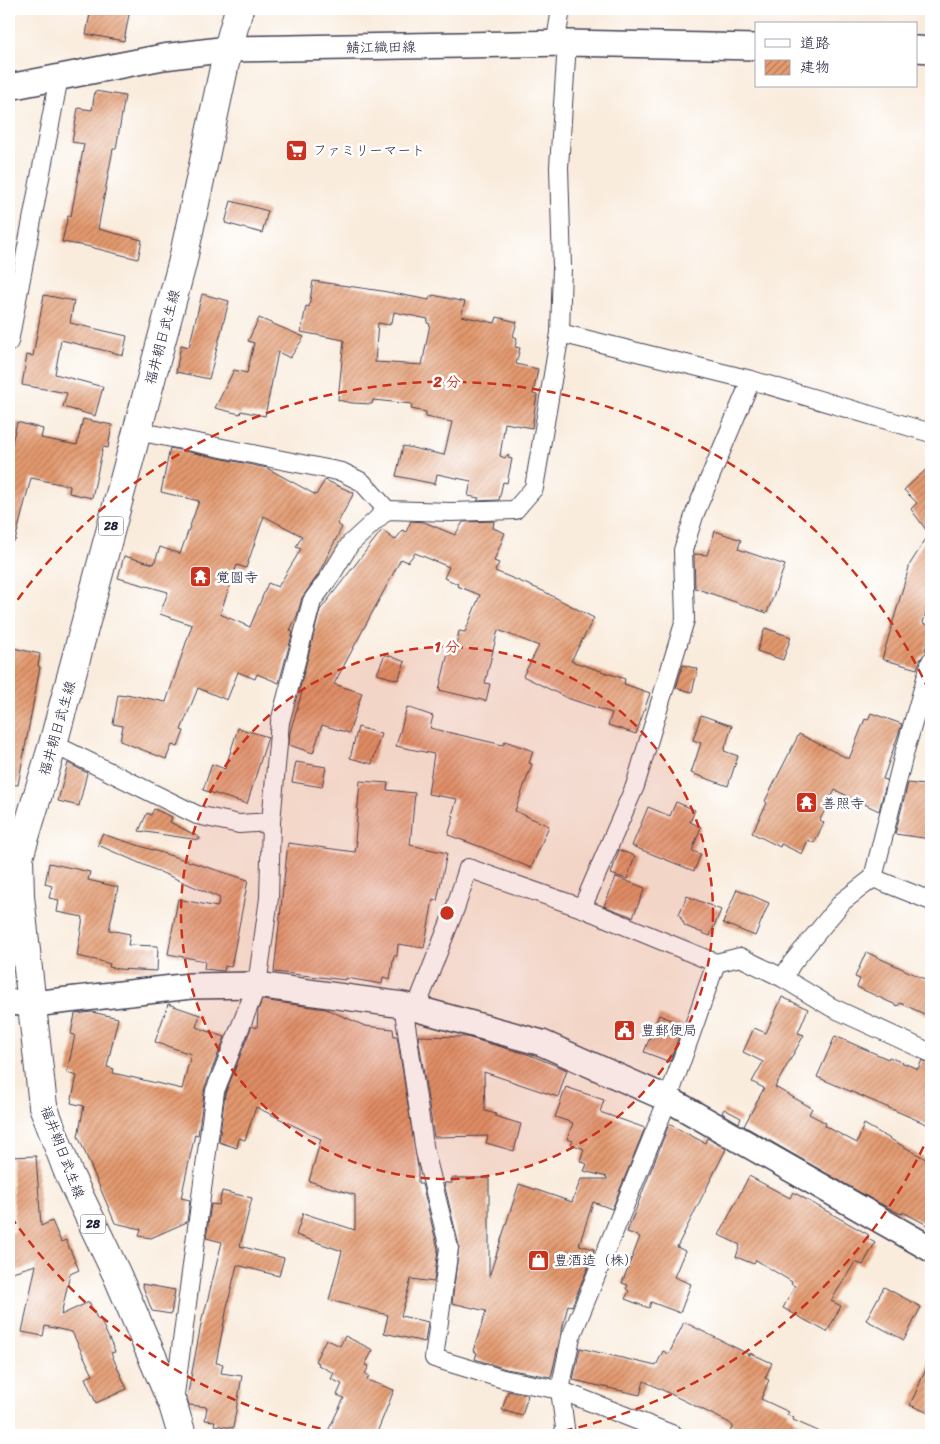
<svg xmlns="http://www.w3.org/2000/svg" width="940" height="1444" viewBox="0 0 940 1444" font-family="Sriracha,'Klee One',sans-serif">
<style>
.building{fill:url(#building-hatch);fill-rule:evenodd}
.lines{fill:none;stroke-linecap:round;stroke-linejoin:round}
.street-casing{stroke:#424053;stroke-width:20}
.secondary-casing{stroke:#424053;stroke-width:28}
.primary-casing{stroke:#424053;stroke-width:30}
.street{stroke:#fff;stroke-width:18}
.secondary{stroke:#fff;stroke-width:25}
.primary{stroke:#fff;stroke-width:28}
.ring{fill:none;stroke:#c8321e;stroke-width:2.5;stroke-dasharray:9 6}
.labels{text-anchor:middle;stroke-width:5;stroke-linejoin:round;paint-order:stroke}
.shield{fill:#fff;stroke:#646476;stroke-width:1}
.shield-label{font-size:12px;font-weight:bold;fill:#22223b}
.street-label{font-size:14px;fill:#22223b;stroke:#fff}
.poi-label{font-size:14px;fill:#22223b;stroke:#fff;text-anchor:start}
.centre{fill:#c8321e;stroke:#fff;stroke-width:2.5}
.ring-label{font-size:15px;text-anchor:middle;font-weight:bold;fill:#c8321e;stroke:#fff;stroke-width:5;stroke-linejoin:round;paint-order:stroke}
</style>
<defs>
<pattern id="building-hatch" width="6" height="6" patternUnits="userSpaceOnUse" patternTransform="scale(1.25)"><rect width="6" height="6" fill="#e3996e"/><path d="M-1 1l2-2M0 6l6-6M5 7l2-2" fill="none" stroke="#b87c5c"/></pattern>
</defs>
<rect width="100%" height="100%" fill="#fff"/>
<filter id="ink" filterUnits="userSpaceOnUse"><feTurbulence type="fractalNoise" baseFrequency=".02" numOctaves="2"/><feDisplacementMap in="SourceGraphic" scale="10" xChannelSelector="R" yChannelSelector="G"/><feConvolveMatrix kernelMatrix="1 2 1 2 8 2 1 2 1" color-interpolation-filters="sRGB"/></filter>
<filter id="wash" filterUnits="userSpaceOnUse"><feTurbulence type="fractalNoise" baseFrequency=".0096" numOctaves="4" result="noise"/><feDisplacementMap in="SourceGraphic" scale="20" xChannelSelector="R" yChannelSelector="G"/><feGaussianBlur stdDeviation="1.12" result="paint"/><feColorMatrix in="noise" values="0 0 0 0 0 0 0 0 0 0 0 0 0 0 0 0 0 1.4 0 .05"/><feComposite in="paint" operator="in"/></filter>
<g filter="url(#wash)">
<rect width="100%" height="100%" fill="#f9ecdd"/>
<g id="blocks">
<g class="building">
<polygon points="91,9 130,9 124,41 86,34"/>
<polygon points="95,91 125,96 116,149 113,149 98,229 142,240 138,259 86,246 62,242 68,216 71,216 84,144 72,142 78,108 92,110"/>
<polygon points="231,201 268,211 262,233 225,223"/>
<path d="M313 281 382 291 429 300 430 296H433V295L465 302 461 316 495 323 497 317 517 322 513 336 517 338 515 347 520 348 516 364 538 369 533 394 537 395 532 428 505 423 500 456 505 458 507 455H509L508 458 512 459 507 483 503 482 499 500 477 501 479 498 468 496 471 481 437 474 435 484 396 476 403 446 444 455 452 422 426 417V412L411 409 412 404 373 400 372 404 352 403 338 400 344 340 301 332 306 306 309 307ZM394 312 428 319 427 323 430 324 422 365 375 362 378 323 390 325V322H392Z"/>
<polygon points="202,294 229,301 209,379 176,372 181,345 189,347"/>
<polygon points="44,295 74,301 70,323 127,336 123,355 61,340 55,374 103,387 95,416 63,407 67,393 22,385 27,355 33,356"/>
<polygon points="259,318 304,337 290,358 278,352 265,416 241,411 240,414 215,408 234,370 247,373 254,343 248,341"/>
<polygon points="83,419 112,425 108,448 103,447 92,498 69,493 70,486 31,478 15,541 9,540 9,456 17,422 43,429 41,438 77,445"/>
<path d="M170 448 267 468 316 495 325 480 354 493 337 524 342 527 318 575 302 598 297 616 290 630 293 632 279 683 257 674 255 679 238 672 227 700 198 688 181 730 184 731 178 747 172 745 166 759 120 741 123 726 113 724 118 695 126 696V694L166 702 192 625 160 614 168 592 118 578 124 556 154 564 160 547 180 554 199 501 161 492ZM264 516 302 536 296 547 301 549 278 587 268 583 250 627 220 614 237 565 246 568Z"/>
<polygon points="931,465 931,594 923,623 931,626 931,631 925,650 927,652 921,658 917,669 882,659 910,564 929,534 911,509 917,503 904,490"/>
<polygon points="411,521 424,522 455,535 463,522 494,521 493,528 505,533 494,561 499,563 495,571 543,591 594,618 571,661 625,679 624,684 650,693 636,734 608,725 612,713 567,698 523,676 539,646 498,630 485,683 490,684 486,701 439,690 450,645 456,646 459,631 465,632 480,595 457,586 458,584 444,578 449,567 415,553 408,562 401,559 334,684 362,693 349,733 322,725 313,753 289,745 290,732 302,692 299,691 320,610 382,530 395,540 403,530 406,532"/>
<polygon points="715,531 741,540 738,549 785,565 767,613 695,588 694,554 707,555"/>
<polygon points="765,628 791,637 783,660 757,651"/>
<polygon points="9,647 40,654 38,666 40,667 18,785 9,784"/>
<polygon points="385,654 405,662 398,680 377,674"/>
<polygon points="683,665 698,669 692,692 676,688"/>
<polygon points="407,707 433,716 430,728 503,745 505,741 533,751 529,763 532,764 515,811 549,826 531,868 484,848 448,835 454,816 452,815 457,799 428,794 434,754 396,746"/>
<polygon points="871,713 902,724 883,779 887,780 879,811 835,790 820,820 824,823 814,843 808,840 802,854 781,844 780,847 752,833 767,803 765,801 799,734 849,759 865,719 868,720"/>
<polygon points="701,715 732,726 724,751 738,756 728,786 691,773 701,743 693,740"/>
<polygon points="358,727 381,734 372,764 350,758"/>
<polygon points="238,728 268,737 247,804 203,790 212,764 225,769"/>
<polygon points="296,762 326,767 322,787 292,782"/>
<polygon points="68,763 87,773 79,806 58,801"/>
<polygon points="360,781 388,783 387,790 415,793 410,845 447,853 437,901 433,900 424,948 398,944 397,956 394,956 390,979 383,977 382,984 346,978 346,980 274,972 288,843 355,852 357,841 355,841"/>
<polygon points="908,783 931,786 931,839 895,834"/>
<polygon points="676,802 695,810 690,822 701,827 692,851 701,854 694,871 632,846 648,807 670,816"/>
<polygon points="154,809 172,817 170,822 195,835 200,838 199,840 139,831 147,813 151,815"/>
<polygon points="102,834 248,880 231,967 225,966 224,971 204,969 205,961 168,954 178,899 217,907 220,898 98,845"/>
<polygon points="619,850 635,856 627,879 611,874"/>
<polygon points="49,863 90,872 88,880 118,887 109,930 130,934 128,945 158,946 157,971 118,969 109,967 110,964 100,961 77,956 83,917 57,912 59,900 49,898 52,886 45,884"/>
<polygon points="616,877 645,888 633,917 604,906"/>
<polygon points="737,889 769,903 755,936 723,923"/>
<polygon points="687,896 721,910 710,936 685,926 679,914"/>
<polygon points="866,952 931,982 931,1017 900,1003 898,1006 857,987 860,979 855,977"/>
<polygon points="782,997 808,1009 798,1033 804,1035 775,1087 812,1108 809,1114 826,1123 825,1126 857,1143 864,1124 931,1162 931,1227 903,1212 901,1214 873,1200 744,1126 764,1088 752,1082 763,1062 743,1052 754,1028 766,1033"/>
<polygon points="262,1000 326,1009 365,1026 393,1029 394,1036 397,1036 418,1167 418,1184 422,1184 438,1249 434,1282 411,1279 401,1316 428,1322 425,1342 384,1333 388,1315 329,1300 342,1251 296,1235 303,1213 355,1230 355,1195 309,1181 321,1139 256,1107 245,1140 239,1138 237,1148 219,1142 225,1094 252,1026 257,1028 258,1010"/>
<polygon points="168,1004 200,1015 196,1027 225,1037 205,1087 198,1135 195,1134 181,1198 190,1200 187,1222 151,1238 139,1236 141,1229 115,1223 78,1136 84,1106 71,1103 77,1076 67,1073 75,1035 71,1034 75,1014 92,1012 118,1018 107,1067 114,1069 113,1073 182,1089 191,1054 155,1042"/>
<polygon points="659,1015 683,1025 670,1062 644,1052"/>
<polygon points="418,1036 466,1037 530,1055 567,1070 558,1097 484,1072 485,1111 496,1114 495,1116 521,1124 514,1151 486,1143 488,1136 434,1137"/>
<polygon points="835,1036 888,1059 889,1057 918,1069 922,1060 931,1064 931,1126 817,1077"/>
<polygon points="566,1087 604,1100 600,1112 645,1128 612,1209 593,1202 579,1245 594,1249 591,1260 572,1306 568,1305 551,1377 506,1369 475,1359 477,1353 473,1351 486,1311 452,1303 459,1246 444,1183 452,1183 452,1178 489,1178 489,1277 519,1184 572,1202 581,1179 607,1179 607,1177 584,1171 587,1164 580,1161 584,1149 571,1144 573,1141 567,1139 573,1123 555,1117"/>
<polygon points="724,1109 741,1118 739,1123 722,1113"/>
<polygon points="669,1124 705,1143 707,1138 726,1149 677,1247 685,1251 674,1277 691,1284 680,1313 651,1302 649,1308 625,1299 629,1291 626,1289 628,1285 622,1283 640,1237 627,1232"/>
<polygon points="36,1156 41,1226 52,1221 61,1242 66,1240 79,1270 70,1274 61,1315 89,1302 98,1320 100,1319 115,1352 111,1353 127,1389 96,1403 85,1378 93,1375 72,1332 45,1326 43,1336 22,1332 36,1265 9,1273 9,1234 15,1231 11,1157"/>
<polygon points="749,1176 790,1198 793,1192 869,1235 867,1238 875,1243 863,1265 855,1262 831,1301 841,1306 827,1332 783,1308 795,1286 791,1284 792,1282 756,1260 754,1264 736,1257 740,1245 719,1235"/>
<polygon points="222,1191 252,1198 240,1246 284,1258 279,1276 237,1265 228,1302 216,1363 223,1364 221,1373 242,1376 233,1428 214,1425 215,1421 205,1420 207,1407 189,1405 187,1398 203,1314 204,1314 222,1242 206,1238 211,1204 219,1205"/>
<polygon points="142,1284 175,1290 171,1314 152,1311"/>
<polygon points="884,1287 921,1307 904,1340 866,1320"/>
<polygon points="684,1322 750,1355 750,1353 772,1363 765,1378 769,1380 761,1399 789,1412 787,1415 794,1418 793,1420 827,1435 728,1435 733,1426 728,1422 644,1381 640,1395 573,1380 580,1348 656,1366 663,1351 669,1354"/>
<polygon points="345,1336 373,1350 365,1365 369,1366 365,1374 369,1376 367,1380 394,1390 376,1435 326,1435 344,1398 337,1395 342,1384 331,1379 334,1373 318,1365 319,1363 315,1361 326,1339 340,1346"/>
<polygon points="931,1358 931,1414 910,1405"/>
<polygon points="508,1391 528,1395 522,1416 502,1410"/>
</g>
</g>
</g>
<g filter="url(#ink)">
<use href="#blocks" fill-opacity="0" stroke="#424053" stroke-width="1"/>
<g class="lines">
<defs>
<g id="street">
<polyline points="560,333 751,380 931,433"/>
<polyline points="9,342 59,77"/>
<polyline points="137,431 342,472 362,482 387,510"/>
<polyline points="931,661 904,754 873,878 843,901 792,963 783,978 831,1007 931,1053"/>
<polyline points="53,744 197,815 239,824 271,822"/>
<polyline points="873,878 931,901"/>
<polyline points="582,908 635,786 685,620 683,550 695,513 751,380"/>
<polyline points="403,1005 425,1152 449,1248 434,1358 503,1379 560,1390 674,1435"/>
<polyline points="416,1008 456,906 468,868 582,908 716,963 740,957 783,978"/>
<polyline points="174,1402 215,1091 257,985 269,898 271,822 280,722 312,601 331,575 350,544 387,510 451,512 515,510 534,488 560,333 562,267 559,167 567,43 556,40 561,9"/>
<polyline points="563,1435 565,1428 560,1390 571,1337 668,1099 716,963"/>
</g>
<g id="secondary">
<polyline points="916,49 931,50"/>
<polyline points="9,87 163,57 228,49 567,43 756,47"/>
<polyline points="9,1002 33,1004 191,986 257,985 403,1005 542,1043 668,1099 931,1249"/>
</g>
<polyline id="primary" points="182,1435 173,1405 117,1275 68,1172 43,1106 20,896 19,857 53,744 182,264 228,49 239,9"/>
</defs>
<use href="#street" class="street-casing"/>
<use href="#secondary" class="secondary-casing"/>
<use href="#primary" class="primary-casing"/>
<use href="#street" class="street"/>
<use href="#secondary" class="secondary"/>
<use href="#primary" class="primary"/>
</g>
</g>
<circle cx="447" cy="913" r="266" fill="#c8321e" fill-opacity=".12"/>
<g class="ring">
<circle cx="447" cy="913" r="266"/>
<path d="M930 1133A531 531 0 0 1 544 1435M350 1435A531 531 0 0 1 9 1214M9 612A531 531 0 0 1 930 693"/>
</g>
<defs>
<symbol id="supermarket-square" viewBox="-11 -11 22 22"><rect x="-9" y="-9" width="18" height="18" rx="4" fill="#c8321e" stroke="#fff"/><path d="M-6-5.5h2.5l.6 2H6L4.5 2H-2.5L-4.4-4H-6ZM-1.5 3.2a1.3 1.3 0 1 0 .1 0ZM3 3.2a1.3 1.3 0 1 0 .1 0Z" fill="#fff"/></symbol>
<symbol id="temple-square" viewBox="-11 -11 22 22"><rect x="-9" y="-9" width="18" height="18" rx="4" fill="#c8321e" stroke="#fff"/><path d="M0-6L5-2H3V0L6.5 2.5H4V6H1.5V3h-3V6H-4V2.5H-6.5L-3 0V-2H-5Z" fill="#fff"/></symbol>
<symbol id="civic-square" viewBox="-11 -11 22 22"><rect x="-9" y="-9" width="18" height="18" rx="4" fill="#c8321e" stroke="#fff"/><path d="M-.6-6.5H3V-4.5H.6V-3L4-1V1h2V6H-6V1h2V-1L-.6-3ZM-1.2 2.5V6h2.4V2.5Z" fill="#fff"/></symbol>
<symbol id="shop-square" viewBox="-11 -11 22 22"><rect x="-9" y="-9" width="18" height="18" rx="4" fill="#c8321e" stroke="#fff"/><path d="M-5-2.5h2.3a2.7 3.5 0 0 1 5.4 0H5L5.5 6h-11ZM-1.5-2.5h3a1.5 2.3 0 0 0-3 0Z" fill="#fff"/></symbol>
</defs>
<g fill-rule="evenodd">
<use href="#supermarket-square" x="284" y="138" width="25" height="25"/>
<use href="#temple-square" x="188" y="564" width="25" height="25"/>
<use href="#temple-square" x="794" y="790" width="25" height="25"/>
<use href="#civic-square" x="612" y="1018" width="25" height="25"/>
<use href="#shop-square" x="526" y="1248" width="25" height="25"/>
</g>
<g class="labels">
<g class="shield">
<rect x="98.5" y="516.5" width="25" height="19" rx="4"/>
<rect x="80.5" y="1214.5" width="25" height="19" rx="4"/>
</g>
<g class="shield-label">
<text x="111" y="530">28</text>
<text x="93" y="1228">28</text>
</g>
<g class="street-label">
<text transform="translate(381 47) rotate(-1)" y="5">鯖江織田線</text>
<text transform="translate(162 337) rotate(-75)" y="5">福井朝日武生線</text>
<text transform="translate(57 728) rotate(-74)" y="5">福井朝日武生線</text>
<text transform="translate(63 1152) rotate(69)" y="5">福井朝日武生線</text>
</g>
<g class="poi-label">
<text x="313" y="155">ファミリーマート</text>
<text x="216" y="582">覚圓寺</text>
<text x="822" y="808">善照寺</text>
<text x="641" y="1035">豊郵便局</text>
<text x="554" y="1265">豊酒造（株）</text>
</g>
</g>
<circle cx="447" cy="913" r="8" class="centre"/>
<g class="ring-label">
<text x="447" y="387">2 分</text>
<text x="447" y="652">1 分</text>
</g>
<rect width="940" height="1444" fill="none" stroke="#fff" stroke-width="30"/>
<rect x="755" y="22" width="162" height="65" fill="#ffffff" stroke="#a7a7b1"/>
<rect x="765" y="39" width="25" height="8" fill="#ffffff" stroke="#a7a7b1"/>
<text x="800" y="48" font-size="15" fill="#22223b">道路</text>
<rect x="765" y="60" width="25" height="15" fill="url(#building-hatch)" stroke="#a7a7b1"/>
<text x="800" y="72" font-size="15" fill="#22223b">建物</text>
</svg>
